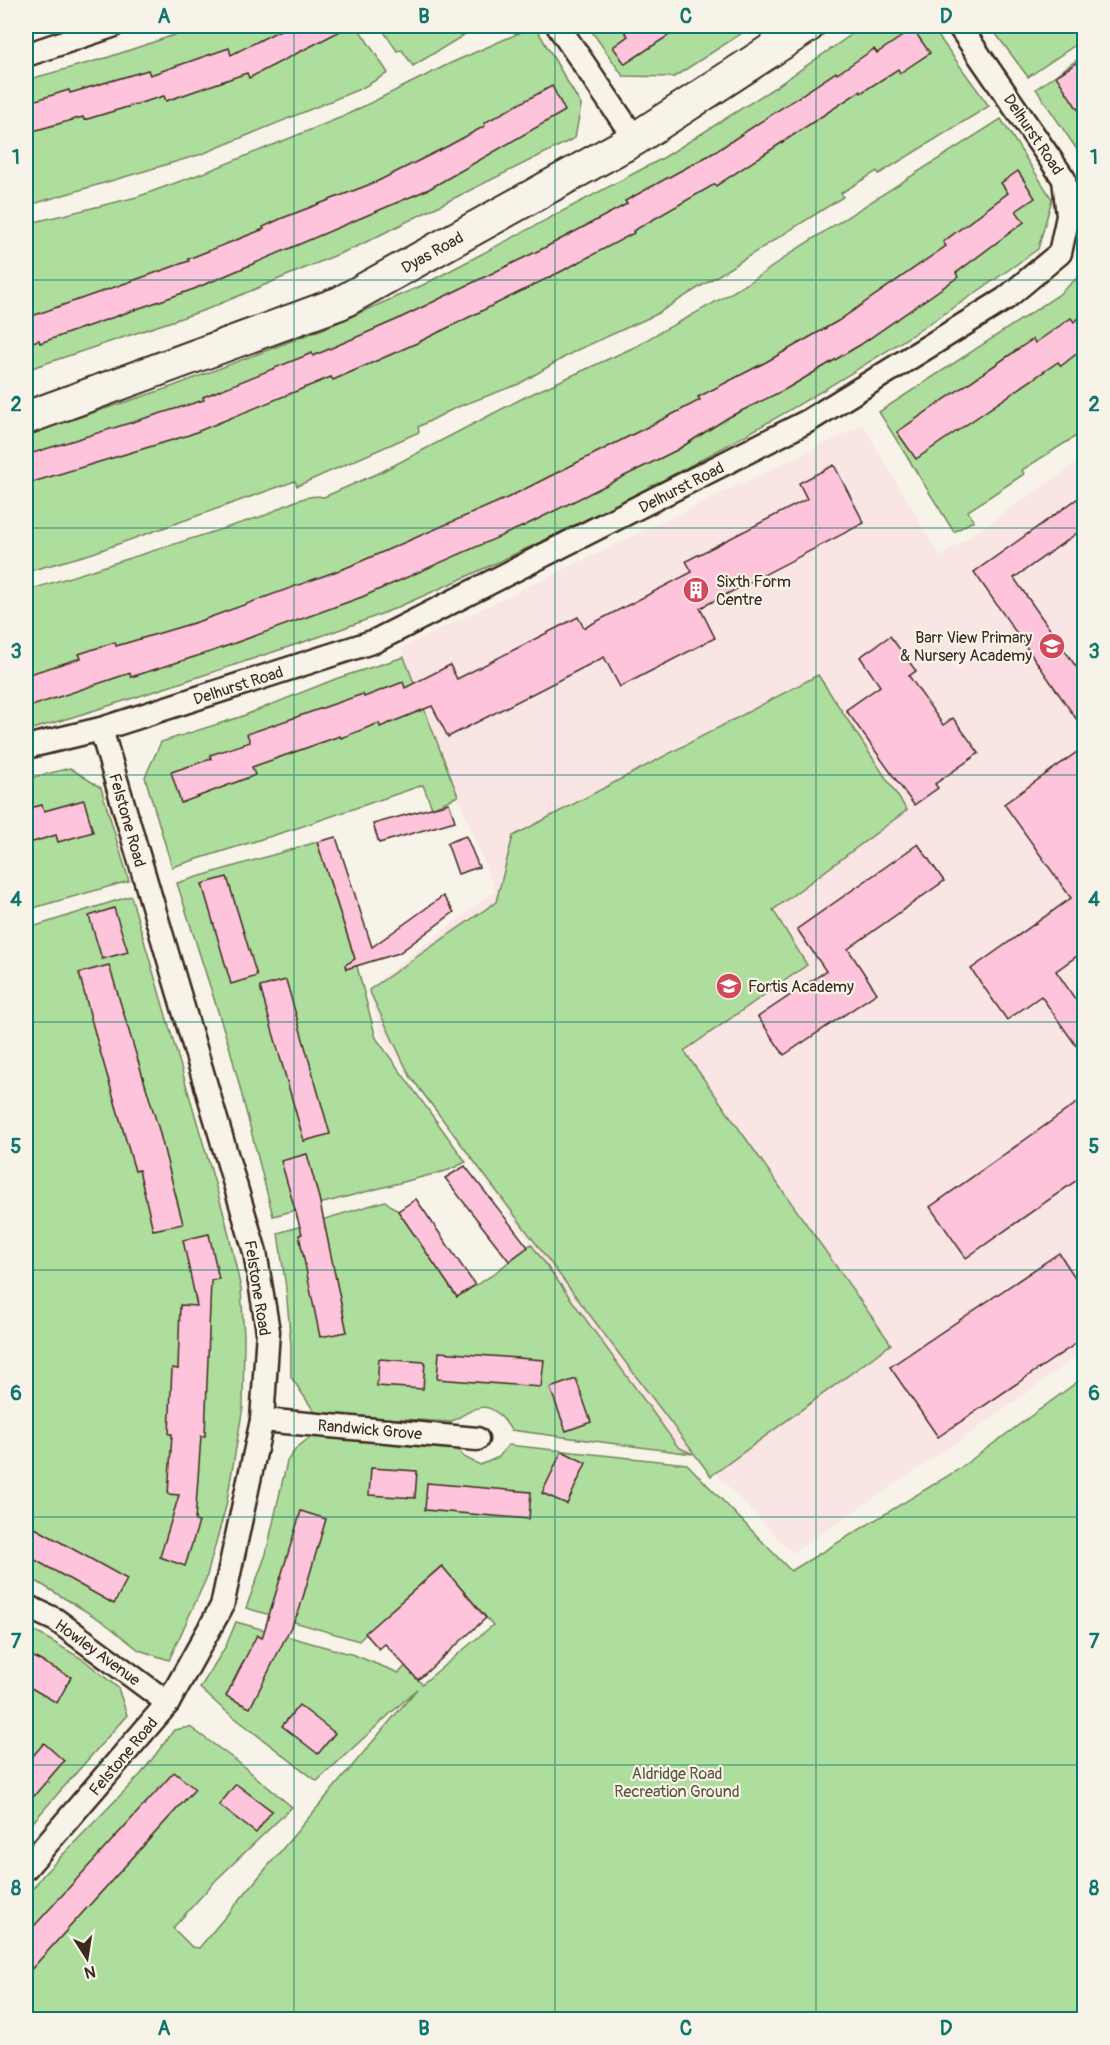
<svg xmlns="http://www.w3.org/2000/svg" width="1110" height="2045" viewBox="0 0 1110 2045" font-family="Pangolin,sans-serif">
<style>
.built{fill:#f9e5e4}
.green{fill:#aede9d;stroke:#74845e;stroke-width:1.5}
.building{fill:#fdc4db;stroke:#3b2a1e;stroke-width:1.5}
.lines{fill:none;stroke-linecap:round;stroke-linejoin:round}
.street-casing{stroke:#3b2a1e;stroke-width:27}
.secondary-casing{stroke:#3b2a1e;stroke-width:36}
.street{stroke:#f7f3e8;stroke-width:22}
.secondary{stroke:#f7f3e8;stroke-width:32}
.grid{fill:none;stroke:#0f766e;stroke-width:1.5;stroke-opacity:0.55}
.labels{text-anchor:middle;stroke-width:4.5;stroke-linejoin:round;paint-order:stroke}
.street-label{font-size:16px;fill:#3b2a1e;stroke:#f7f3e8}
.poi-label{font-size:16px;fill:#3b2a1e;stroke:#f7f3e8;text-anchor:start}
.park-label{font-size:16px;fill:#58573e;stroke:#f7f3e8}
.neatline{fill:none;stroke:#0f766e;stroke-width:2}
.grid-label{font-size:20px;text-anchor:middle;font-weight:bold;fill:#0f766e}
</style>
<rect width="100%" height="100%" fill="#f7f3e8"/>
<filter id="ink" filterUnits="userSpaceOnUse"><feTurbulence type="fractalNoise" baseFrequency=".0167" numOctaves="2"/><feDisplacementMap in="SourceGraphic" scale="12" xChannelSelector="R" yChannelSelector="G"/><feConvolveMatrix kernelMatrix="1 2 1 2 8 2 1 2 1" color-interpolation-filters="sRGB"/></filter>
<g filter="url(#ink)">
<polygon class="built" points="863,425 940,557 1084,458 1084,1351 974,1431 792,1553 700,1457 678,1447 381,1036 369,990 376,982 495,891 401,648"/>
<g class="green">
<polygon points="201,26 357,26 388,73 362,88 202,154 26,206 26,80 106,58"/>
<polygon points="380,26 479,26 413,66 402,50 397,51"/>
<polygon points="535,26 581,105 575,138 358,246 205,310 26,370 26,224 137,197 211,170 342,117 451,63"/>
<polygon points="588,26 753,26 674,77 623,76"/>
<polygon points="864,26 931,26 989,106 879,174 877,171 841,193 843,197 655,315 575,351 519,384 455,408 418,427 419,432 297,486 295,481 90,554 26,572 26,435 171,387 325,328 423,285 663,158 774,88"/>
<polygon points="990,26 1084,26 1084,39 1028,77"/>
<polygon points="1084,55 1084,160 1036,89"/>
<path d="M1001 119 1052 199 1038 249C838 393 622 510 396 608 351 627 304 642 258 657 181 683 104 708 26 731V591L266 515C282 507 306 493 324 497L381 472 525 397 639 345C656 332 674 326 692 315 726 296 761 277 792 252Z"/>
<polygon points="1084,272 1084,431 1022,470 1024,474 968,511 973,521 954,532 879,412 1057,296"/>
<polygon points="404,657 458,796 432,808 423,785 297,828 172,867 145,777 161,742 240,717 338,678"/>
<polygon points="818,675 907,810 773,910 807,965 684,1051 891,1344 711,1476 410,1076 369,990 496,902 513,836"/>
<polygon points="70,768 101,788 129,881 26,910 26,779"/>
<polygon points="317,842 355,959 376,1038 466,1162 449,1170 273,1216 230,1049 177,883"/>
<polygon points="131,896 225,1218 241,1289 244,1336 243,1407 226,1506 206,1579 169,1660 139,1650 102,1621 26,1575 26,929"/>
<path d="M385 1201 398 1211 457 1297 491 1276 531 1244 678 1447 693 1454 511 1430C490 1397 479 1405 451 1422L316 1414 291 1377V1345L286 1288 278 1233Z"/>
<polygon points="1084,1377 1084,2019 26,2019 26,1897 44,1874 141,1774 174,1730 190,1727 238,1762 292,1807 216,1880 173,1928 192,1947 199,1948 417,1689 317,1781 222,1708 200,1688 226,1646 236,1622 354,1655 399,1673 405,1666 422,1684 493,1625 441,1566 379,1621 359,1641 246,1608 266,1554 287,1461 298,1446 316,1434 453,1445 464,1457 480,1465 499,1457 508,1445 687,1464 791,1571 956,1471"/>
<polygon points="26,1626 84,1660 118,1688 127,1715 26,1830 26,1763 50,1783 26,1759"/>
</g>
<g class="building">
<polygon points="288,26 350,26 249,78 247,73 166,101 164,96 84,120 83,117 26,133 26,103 69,90 70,93 148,70 150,75 229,48 231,55"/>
<polygon points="621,26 683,26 625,64 613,47 628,36"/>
<polygon points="913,29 930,53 900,73 898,69 861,93 860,91 716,186 715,184 633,231 634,233 564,270 417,343 333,380 331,377 189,435 26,484 26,455 204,400 203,397 312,353 313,356 396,320 544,248 627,204 625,201 715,152 836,72 837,74 874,49 877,53"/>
<polygon points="1084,58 1084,119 1056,76"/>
<polygon points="552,86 565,111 429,189 194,289 40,343 39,340 26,344 26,318 189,261 188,259 264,229 263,227 280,219 376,182 448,146 485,126 484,123"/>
<polygon points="1018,171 1035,198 1016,211 1024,222 956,273 958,277 860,345 786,389 729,417 677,450 526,525 362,597 213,651 131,677 130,673 26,708 26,675 81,658 79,654 115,642 116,646 197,622 348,567 507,498 677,412 700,400 698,397 766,362 838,321 946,246 943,242 1008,193 1001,183"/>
<polygon points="1084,314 1084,348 1061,366 1058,362 916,459 897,432 1033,339 1035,343 1071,318 1074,322"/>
<polygon points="834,465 864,523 700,608 715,638 620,687 604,657 448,737 432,706 380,727 379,723 341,738 340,736 252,767 255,775 181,803 171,772 211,759 210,755 250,742 247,734 363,694 364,697 403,682 405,688 450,665 457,679 578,617 584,628 692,572 686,561 807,499 799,483"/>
<polygon points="1084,494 1084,528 1014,578 1084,678 1084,730 974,572"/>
<polygon points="890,636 916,671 909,676 943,725 953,718 979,753 935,784 938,788 914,805 846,710 880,686 860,657"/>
<polygon points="1084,747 1084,951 1056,971 1084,1012 1084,1057 1041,996 1007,1020 971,969 1071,898 1004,804"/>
<polygon points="84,800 93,832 58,842 56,835 26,844 26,809 42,805 44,811"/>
<polygon points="449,803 455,821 379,843 373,824"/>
<polygon points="466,836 479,867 458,874 447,843"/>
<polygon points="336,837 372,947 443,896 454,912 399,953 346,969 345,965 355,959 317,842"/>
<polygon points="918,844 944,881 848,949 877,993 784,1055 758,1017 826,971 797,929"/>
<polygon points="227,877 257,976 231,984 202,884"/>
<polygon points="114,908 128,952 102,959 89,916"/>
<polygon points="109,965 159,1130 183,1224 153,1230 139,1170 135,1171 96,1037 79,973"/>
<polygon points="286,980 330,1134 304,1141 260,987"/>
<polygon points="1084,1098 1084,1175 966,1258 930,1207"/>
<polygon points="307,1154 319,1198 347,1332 320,1337 299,1235 302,1234 281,1161"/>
<polygon points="465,1166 528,1247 509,1261 445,1178"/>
<polygon points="416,1199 475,1285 457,1297 398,1211"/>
<polygon points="209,1234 219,1279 211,1280 205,1436 201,1436 195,1521 199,1522 185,1566 160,1557 179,1495 168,1494 172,1434 169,1434 172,1368 178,1369 180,1305 197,1306 183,1240"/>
<polygon points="1059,1253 1084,1291 1084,1338 938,1437 890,1367"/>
<polygon points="439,1352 544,1360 541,1387 437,1379"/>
<polygon points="379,1359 425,1362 423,1389 377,1386"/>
<polygon points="576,1379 591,1422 566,1431 550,1388"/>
<polygon points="562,1451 586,1463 567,1504 542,1493"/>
<polygon points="371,1468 417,1471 415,1498 369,1495"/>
<polygon points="427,1483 531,1492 529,1519 425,1510"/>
<polygon points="301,1511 326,1519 299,1611 250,1708 226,1696 257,1635 262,1638"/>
<polygon points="26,1523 127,1579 114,1604 26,1555"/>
<polygon points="442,1566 486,1618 418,1680 385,1644 379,1649 365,1633"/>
<polygon points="26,1653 71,1677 57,1703 26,1685"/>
<polygon points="299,1705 335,1733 318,1754 282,1726"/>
<polygon points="44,1743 64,1761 26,1805 26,1764"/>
<polygon points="174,1772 195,1789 26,1975 26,1935"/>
<polygon points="236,1784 272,1811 256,1833 219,1805"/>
</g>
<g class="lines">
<defs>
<g id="street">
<polyline points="558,26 635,139"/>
<polyline points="26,55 112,26"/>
<polyline points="26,747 101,729 375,641 808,421 1005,299 1060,253 1068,216 1064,179 959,26"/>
<polyline points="262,1420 477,1439"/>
<polyline points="26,1606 56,1620 168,1703"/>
<polyline points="26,1868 168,1703 222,1606 262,1420 268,1331 255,1252 101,729"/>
</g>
<polyline id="secondary" points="26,418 340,303 635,139 808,26"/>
</defs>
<use href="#street" class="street-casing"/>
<use href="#secondary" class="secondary-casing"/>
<use href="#street" class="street"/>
<use href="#secondary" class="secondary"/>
</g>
</g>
<path class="grid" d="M294 26V2020M555 26V2020M816 26V2020M26 280H1084M26 528H1084M26 775H1084M26 1022H1084M26 1270H1084M26 1517H1084M26 1765H1084"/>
<defs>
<symbol id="building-disc" viewBox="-11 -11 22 22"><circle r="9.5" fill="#d1495b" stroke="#f7f3e8"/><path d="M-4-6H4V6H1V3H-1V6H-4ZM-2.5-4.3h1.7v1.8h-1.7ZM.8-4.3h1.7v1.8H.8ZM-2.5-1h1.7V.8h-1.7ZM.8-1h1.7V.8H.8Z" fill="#fff"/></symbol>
<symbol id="school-disc" viewBox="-11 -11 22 22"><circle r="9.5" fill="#d1495b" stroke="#f7f3e8"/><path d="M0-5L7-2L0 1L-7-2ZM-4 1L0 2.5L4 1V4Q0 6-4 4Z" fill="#fff"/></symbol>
</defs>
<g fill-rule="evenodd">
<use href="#building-disc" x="681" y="575" width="30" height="30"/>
<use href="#school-disc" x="1037" y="631" width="30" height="30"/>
<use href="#school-disc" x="714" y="971" width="30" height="30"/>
</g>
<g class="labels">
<g class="street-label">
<text transform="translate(1034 134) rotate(56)" y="6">Delhurst Road</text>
<text transform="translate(432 252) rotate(-29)" y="6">Dyas Road</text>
<text transform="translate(681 487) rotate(-27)" y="6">Delhurst Road</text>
<text transform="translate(238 685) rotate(-18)" y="6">Delhurst Road</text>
<text transform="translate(128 820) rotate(74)" y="6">Felstone Road</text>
<text transform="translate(258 1288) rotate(81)" y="6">Felstone Road</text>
<text transform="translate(370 1429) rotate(5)" y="6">Randwick Grove</text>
<text transform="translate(98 1652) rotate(36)" y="6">Howley Avenue</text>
<text transform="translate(123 1756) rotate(-50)" y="6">Felstone Road</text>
</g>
<g class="poi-label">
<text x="716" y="587">Sixth Form<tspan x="716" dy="18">Centre</tspan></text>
<text x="1032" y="643" text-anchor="end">Barr View Primary<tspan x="1032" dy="18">&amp; Nursery Academy</tspan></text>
<text x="748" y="992">Fortis Academy</text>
</g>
<g class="park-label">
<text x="677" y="1779">Aldridge Road<tspan x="677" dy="18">Recreation Ground</tspan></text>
</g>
</g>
<rect width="1110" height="2045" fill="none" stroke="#f7f3e8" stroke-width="66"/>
<g transform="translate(87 1958) rotate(168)" stroke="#f7f3e8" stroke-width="4.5" paint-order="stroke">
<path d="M0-4.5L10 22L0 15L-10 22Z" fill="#3b2a1e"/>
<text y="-9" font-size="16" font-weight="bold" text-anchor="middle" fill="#3b2a1e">N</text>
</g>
<rect x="33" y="33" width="1044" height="1979" class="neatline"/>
<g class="grid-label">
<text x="164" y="23">A</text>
<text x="424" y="23">B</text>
<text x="686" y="23">C</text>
<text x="946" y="23">D</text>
<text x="16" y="164">1</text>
<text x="1094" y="164">1</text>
<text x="16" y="411">2</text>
<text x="1094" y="411">2</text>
<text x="16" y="658">3</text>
<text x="1094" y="658">3</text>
<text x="16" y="906">4</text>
<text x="1094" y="906">4</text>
<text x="16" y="1153">5</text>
<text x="1094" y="1153">5</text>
<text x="16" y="1400">6</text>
<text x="1094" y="1400">6</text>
<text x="16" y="1648">7</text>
<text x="1094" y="1648">7</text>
<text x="16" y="1895">8</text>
<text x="1094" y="1895">8</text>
<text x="164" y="2035">A</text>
<text x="424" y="2035">B</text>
<text x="686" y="2035">C</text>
<text x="946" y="2035">D</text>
</g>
</svg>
